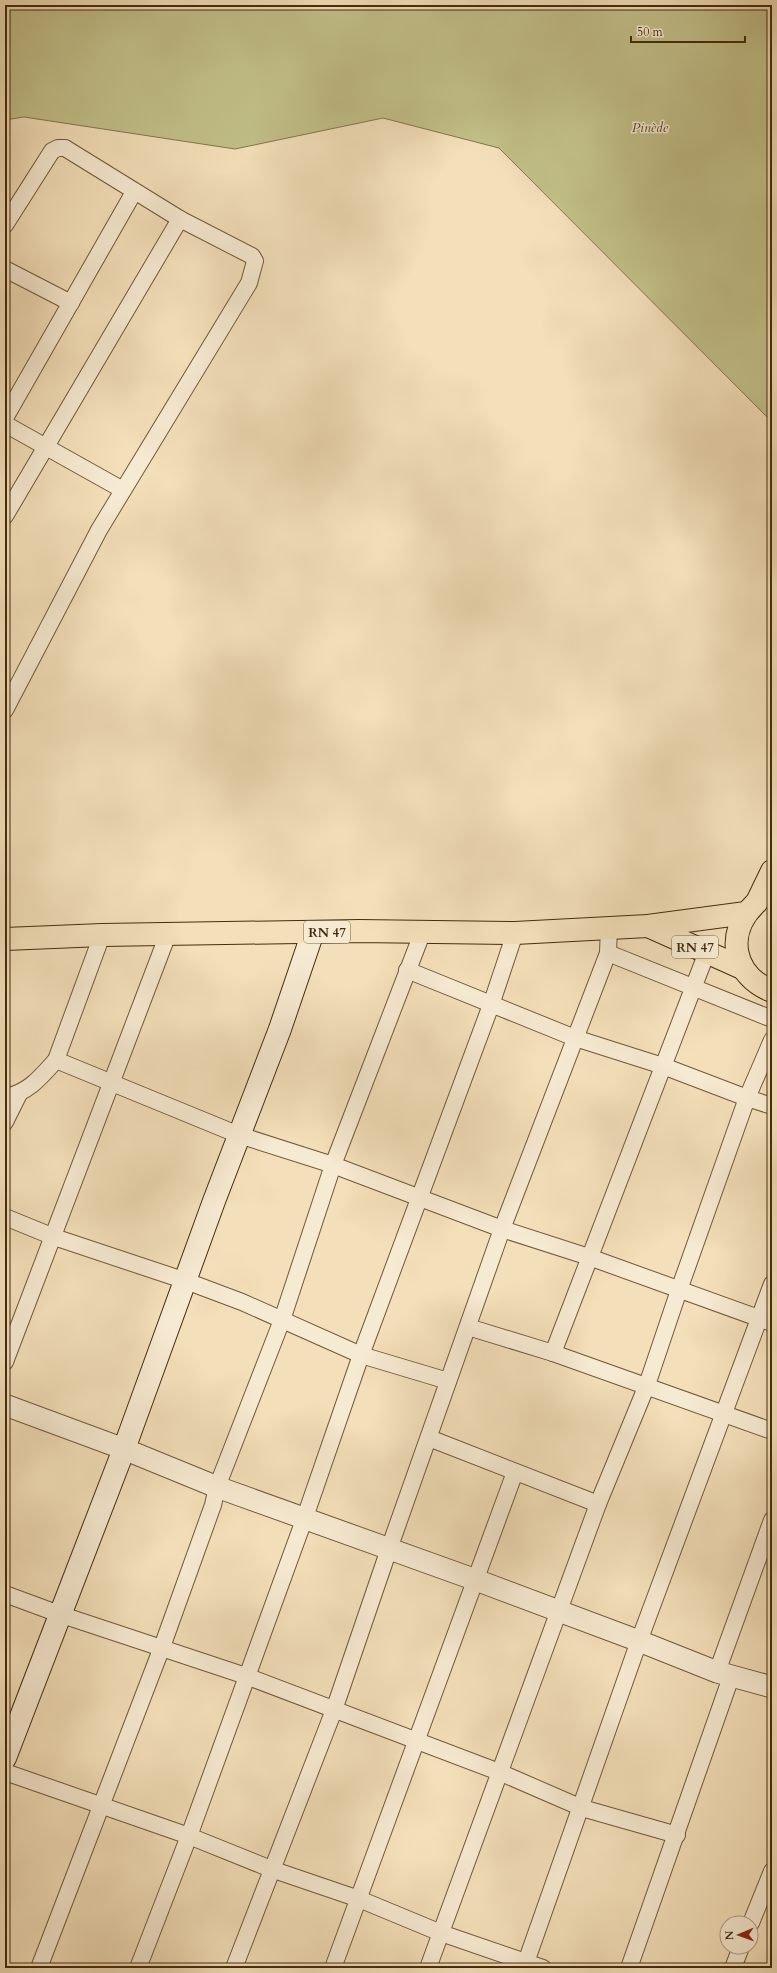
<svg xmlns="http://www.w3.org/2000/svg" width="777" height="1973" viewBox="0 0 777 1973" font-family="Cardo,serif">
<style>
.green{fill:#c2c08a;stroke:#83764c}
.lines{fill:none;stroke-linecap:round;stroke-linejoin:round}
.minor-casing{stroke:#705939;stroke-width:18}
.tertiary-casing{stroke:#705939;stroke-width:23}
.secondary-casing{stroke:#442c0e;stroke-width:24}
.primary-casing{stroke:#442c0e;stroke-width:24}
.trunk-casing{stroke:#442c0e;stroke-width:24}
.minor{stroke:#f7ead2;stroke-width:16}
.tertiary{stroke:#f7ead2;stroke-width:21}
.secondary{stroke:#f7ead2;stroke-width:22}
.primary{stroke:#f3dfb9;stroke-width:22}
.trunk{stroke:#f3dfb9;stroke-width:22}
.labels{text-anchor:middle;stroke-width:3;stroke-linejoin:round;paint-order:stroke}
.shield{fill:#f7ead2;stroke:#7a6549;stroke-width:1}
.shield-label{font-size:13px;font-weight:bold;fill:#442c0e}
.park-label{font-size:14px;font-style:italic;fill:#5d4a27;stroke:#f7ead2}
</style>
<rect width="100%" height="100%" fill="#f3dfb9"/>
<filter id="stains"><feTurbulence type="fractalNoise" baseFrequency=".005" numOctaves="4"/><feColorMatrix values="0 0 0 0 .2 0 0 0 0 .09 0 0 0 0 .02 0 0 0 .5 -.17"/></filter>
<radialGradient id="worn" r=".72"><stop offset=".6" stop-color="#630" stop-opacity="0"/><stop offset="1" stop-color="#630" stop-opacity=".3"/></radialGradient>
<polygon class="green" points="5,5 772,5 772,422 499,148 383,118 235,149 24,117 5,120"/>
<g class="lines">
<defs>
<g id="minor">
<polyline points="5,225 52,151 58,148 65,148 180,219 252,256 255,261 249,283 99,530 5,710"/>
<polyline points="5,269 71,303"/>
<polyline points="5,418 134,192"/>
<polyline points="5,424 123,490"/>
<polyline points="5,516 180,219"/>
<polyline points="608,953 772,1019"/>
<polyline points="407,970 575,1038 663,1066 747,1098 772,1106"/>
<polyline points="56,1060 102,935"/>
<path d="M5 1097C28 1093 41 1077 56 1060L239 1135 333 1165 502 1229 589 1257 772 1323"/>
<polyline points="5,1122 19,1094"/>
<polyline points="5,1217 54,1237 186,1281 242,1302 361,1355 448,1381"/>
<polyline points="468,1327 553,1353 772,1431"/>
<polyline points="553,1353 707,952"/>
<polyline points="5,1362 168,934"/>
<polyline points="429,1438 598,1504"/>
<polyline points="5,1594 59,1614 246,1676 499,1772 582,1808 677,1835"/>
<polyline points="717,1672 772,1520"/>
<polyline points="5,1772 189,1836 271,1869 359,1899 441,1933 543,1968"/>
<polyline points="751,1923 772,1871"/>
<polyline points="39,1968 162,1647 213,1505 217,1487 282,1320 333,1165 423,931"/>
<polyline points="138,1968 189,1836 304,1520 361,1355 491,1005 515,933"/>
<polyline points="234,1968 334,1710 389,1549 502,1229 608,953 609,927"/>
<polyline points="333,1968 515,1472"/>
<polyline points="428,1968 598,1504 647,1385 679,1290 747,1098 772,1040"/>
<polyline points="524,1968 639,1641 772,1284"/>
<polyline points="629,1968 731,1677"/>
<polyline points="733,1968 741,1947"/>
</g>
<polyline id="tertiary" points="5,1405 124,1449 217,1487 476,1580 639,1641 717,1672 772,1687"/>
<polyline id="secondary" points="5,1758 124,1449 214,1201 280,1029 313,932"/>
<g id="primary">
<path d="M754 905C725 934 733 976 772 991"/>
<polyline points="648,926 742,968"/>
<polyline points="5,939 102,935 359,931 515,933 648,926 746,913"/>
</g>
<polyline id="trunk" points="757,902 772,871"/>
</defs>
<use href="#minor" class="minor-casing"/>
<use href="#tertiary" class="tertiary-casing"/>
<use href="#secondary" class="secondary-casing"/>
<use href="#primary" class="primary-casing"/>
<use href="#trunk" class="trunk-casing"/>
<use href="#minor" class="minor"/>
<use href="#tertiary" class="tertiary"/>
<use href="#secondary" class="secondary"/>
<use href="#primary" class="primary"/>
<use href="#trunk" class="trunk"/>
</g>
<g class="labels">
<g class="shield">
<rect x="304" y="921" width="46" height="22" rx="3"/>
<rect x="672" y="936" width="46" height="22" rx="3"/>
</g>
<g class="shield-label">
<text x="327" y="937">RN 47</text>
<text x="695" y="952">RN 47</text>
</g>
<g class="park-label">
<text x="650" y="132">Pinède</text>
</g>
</g>
<rect width="777" height="1973" fill="none" stroke="#f3dfb9" stroke-width="20"/>
<rect x="6" y="6" width="765" height="1961" fill="none" stroke="#442c0e" stroke-width="2"/>
<rect x="10" y="10" width="757" height="1953" fill="none" stroke="#442c0e"/>
<g transform="translate(739 1935) rotate(268)"><circle r="19" fill="#f7ead2" stroke="#af9e84"/>
<path d="M0-3L7 15L0 10L-7 15Z" fill="#8f2418"/>
<text y="-6" font-size="11" font-weight="bold" text-anchor="middle" fill="#442c0e">N</text>
</g>
<path d="M631 36v6h114v-6" fill="none" stroke="#442c0e" stroke-width="2"/>
<text x="637" y="36" font-size="12" fill="#442c0e" stroke="#f7ead2" stroke-width="3" paint-order="stroke">50 m</text>
<rect width="100%" height="100%" filter="url(#stains)"/>
<rect width="100%" height="100%" fill="url(#worn)"/>
</svg>
